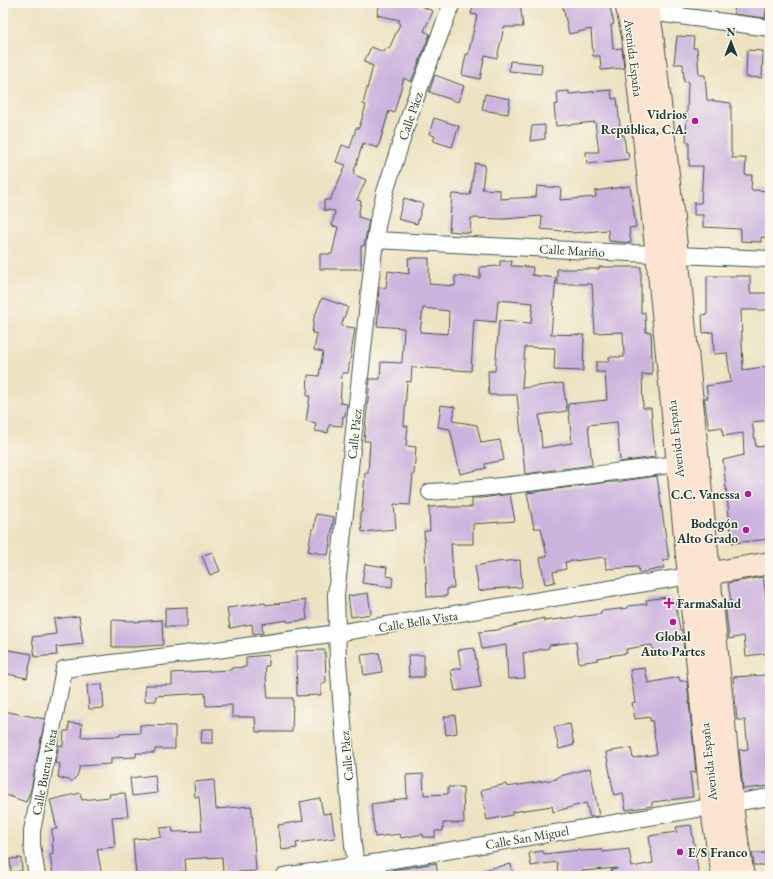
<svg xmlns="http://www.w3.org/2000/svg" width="773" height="879" viewBox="0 0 773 879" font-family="'EB Garamond',serif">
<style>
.building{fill:#ccb3de;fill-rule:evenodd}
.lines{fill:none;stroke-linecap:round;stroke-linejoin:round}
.street-casing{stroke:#3e5649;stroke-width:18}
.secondary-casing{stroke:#3e5649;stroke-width:24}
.street{stroke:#fff;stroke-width:16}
.secondary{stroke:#fde4d1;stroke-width:22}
.poi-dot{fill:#b5179e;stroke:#fbf7ec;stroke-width:1.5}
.labels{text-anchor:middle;stroke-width:3;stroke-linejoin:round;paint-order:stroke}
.street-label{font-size:13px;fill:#1f3d34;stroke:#fbf7ec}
.poi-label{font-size:13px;font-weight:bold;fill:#1f3d34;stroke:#fbf7ec;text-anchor:end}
</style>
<rect width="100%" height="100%" fill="#fbf7ec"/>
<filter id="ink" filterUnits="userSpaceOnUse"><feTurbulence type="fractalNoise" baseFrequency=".025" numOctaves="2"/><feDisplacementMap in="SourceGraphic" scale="8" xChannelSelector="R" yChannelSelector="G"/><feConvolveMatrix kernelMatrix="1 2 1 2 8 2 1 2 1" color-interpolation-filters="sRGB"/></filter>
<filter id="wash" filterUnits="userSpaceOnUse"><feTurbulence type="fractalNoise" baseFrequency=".012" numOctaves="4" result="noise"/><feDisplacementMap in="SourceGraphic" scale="16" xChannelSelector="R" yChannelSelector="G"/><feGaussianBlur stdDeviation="0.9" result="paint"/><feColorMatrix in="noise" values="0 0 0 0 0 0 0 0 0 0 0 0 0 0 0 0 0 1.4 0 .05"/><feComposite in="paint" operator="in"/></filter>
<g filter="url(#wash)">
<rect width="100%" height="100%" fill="#ede2c1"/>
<g id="blocks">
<g class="building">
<polygon points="380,3 413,3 433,11 424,31 430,34 411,82 404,78 394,113 389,111 378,148 363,143 353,174 366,180 357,200 361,201 358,217 369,220 364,246 361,246 361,269 320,269 320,254 332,254 338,227 332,226 335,211 324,210 324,200 330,200 346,165 336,162 342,145 350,148 356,128 359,128 366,105 363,104 373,66 364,62 371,47 384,52 386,48 389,49 400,24 398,23 400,20 377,15"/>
<polygon points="474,3 520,3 523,27 504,27 497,58 485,55 480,79 462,75 466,54 468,55 477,15 471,14"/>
<polygon points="562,3 609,3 614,24 611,25 613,49 622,48 624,68 601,70 600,56 593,56 591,29 569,34"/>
<polygon points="735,3 767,3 765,18 734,14"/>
<polygon points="677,36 694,37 693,48 697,48 699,75 705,75 707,100 731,103 731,153 732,153 732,158 746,158 745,175 752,175 751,190 770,191 770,238 761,237 761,242 741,241 741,229 703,227 703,215 694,215 694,203 701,203 703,166 689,166 689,142 686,142 688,81 684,82 683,64 674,64"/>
<polygon points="747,50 763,51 762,78 746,77"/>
<polygon points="510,61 542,64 541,74 509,71"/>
<polygon points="435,75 464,86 458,102 429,92"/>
<polygon points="611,90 612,99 617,98 621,135 624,135 626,152 628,152 629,159 587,164 586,152 599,152 595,122 556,126 554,105 558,104 557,92 569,91 569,94"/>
<polygon points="485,94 510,99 508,114 482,110"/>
<polygon points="434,118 459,126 452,147 433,141 435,136 429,134"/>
<polygon points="545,125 545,139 530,141 532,126"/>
<polygon points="475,163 485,165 482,189 500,190 500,199 536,197 537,186 561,188 560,200 596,197 595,191 630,186 636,227 629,228 631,243 609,241 608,230 573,233 572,232 541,229 542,216 504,219 471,218 470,233 449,231 452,194 470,195"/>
<polygon points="404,198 423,204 417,224 398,219"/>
<path d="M408 258H429V284L455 286V276L480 278V267L500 266V261H512L511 266 533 267 532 275 556 278 551 334 584 335 583 371 554 370 555 348 525 347 522 388 563 383 567 411 539 415 542 448 572 443 568 404 607 400 605 372H596V362H608L609 357H624L623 332 595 333 592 284H557V269H599V267H641V313L645 312 646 332H651L652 356V375L642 374 643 408H651L655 457 620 462 617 422 588 425 592 465 525 474 517 395H489L488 371H495L499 321 531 323 533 303 498 300 496 322 474 320 471 371 412 367 411 382 407 381 404 426H408L406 446 416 447 414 474H413L410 505 394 504 396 529 362 532 360 512H362L365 473H368L370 441H364L370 379H380L381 362 402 363 404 328 377 326 379 304H378L379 287 386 288 388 271 409 274ZM423 308 449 311 448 334 420 332Z"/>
<polygon points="707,276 750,276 750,293 770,293 770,310 741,310 743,370 770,366 770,420 752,422 756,447 766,446 770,480 770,539 732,543 723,460 744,455 743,433 723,436 722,427 709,429 704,398 708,398 706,386 731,382 727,353 714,354 713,332 703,333 702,315 707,314"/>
<polygon points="322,298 348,307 341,326 355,328 348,373 342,373 340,403 347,404 345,416 343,416 342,426 329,425 328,433 315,431 316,423 306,421 310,396 307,396 308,375 319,376 323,352 314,350 317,334 312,333 314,318"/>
<polygon points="441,405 455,407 453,421 477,425 481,443 500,440 504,460 485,464 486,468 460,474 450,429 438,427"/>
<polygon points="657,476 669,559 663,560 664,568 639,573 638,567 606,569 605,557 565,562 566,569 553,572 555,582 545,584 540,558 547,556 541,528 534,528 527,493 609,482 621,482 621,481"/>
<polygon points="510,494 515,521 473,524 473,544 451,544 454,588 447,588 447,596 427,597 424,531 430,531 429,507 447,506 447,507 472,507 472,498 482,498"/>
<polygon points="316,514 334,517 328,555 308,551 312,529 314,529"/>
<polygon points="212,552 220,571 210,575 202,556"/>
<polygon points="520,560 522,587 490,589 479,591 475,566 497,562"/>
<polygon points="365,564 387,567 386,576 393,577 392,587 362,583"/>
<polygon points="763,577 769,614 770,614 770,653 746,656 744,636 729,639 725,602 731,602 728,583"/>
<polygon points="368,593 371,614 351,617 348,596"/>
<polygon points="667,597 675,602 680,630 682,630 684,651 654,656 652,645 626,649 627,653 597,658 598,660 579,663 576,642 549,645 549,648 523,653 525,678 508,679 506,645 482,649 479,632 497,630 544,618 544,621 601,614 601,611 628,608 628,606 647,604 646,600"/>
<polygon points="305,600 307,620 287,622 287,620 262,624 263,633 253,634 252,624 230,628 227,608 265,603 266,605"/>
<polygon points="187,607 187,627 165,627 165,608"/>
<polygon points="79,616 83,644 56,647 57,655 35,657 32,637 56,634 54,619"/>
<polygon points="112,620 135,621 135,622 162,620 163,645 135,647 112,647"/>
<polygon points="474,648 481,687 455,691 451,670 461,668 458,650"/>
<polygon points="3,649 32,654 27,678 3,673"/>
<polygon points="325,650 326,683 321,683 321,695 297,696 296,651"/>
<polygon points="379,653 382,672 364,675 361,655"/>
<polygon points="268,655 269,666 265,666 268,698 293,698 292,732 256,732 255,717 232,717 232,705 206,706 205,693 156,696 156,701 145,701 145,685 172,685 172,673 231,670 231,668 246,667 246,657"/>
<polygon points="408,655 424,655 424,677 409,677"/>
<polygon points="645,668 648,683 679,677 680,681 687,681 696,772 690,773 693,797 652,802 652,806 626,810 623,793 614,795 606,752 631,748 633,758 657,754 652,720 650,721 650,717 635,719 632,703 635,702 630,670"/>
<polygon points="766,675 767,692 770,691 770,744 768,744 770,766 770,786 743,789 739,750 748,749 745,720 737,720 733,677"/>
<polygon points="102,684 104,708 89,709 87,685"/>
<polygon points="3,711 45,719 31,789 26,802 3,794"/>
<polygon points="455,715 457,733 446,735 444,717"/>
<polygon points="69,723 82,724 81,737 120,736 120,734 140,733 140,725 175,726 175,749 155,749 155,753 136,753 136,757 111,758 111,764 80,766 77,776 72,781 58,777 60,764 55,763 59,745 63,746 64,731 69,731"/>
<polygon points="570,724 574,745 559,749 554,727"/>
<polygon points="202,729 213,729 213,743 201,743"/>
<polygon points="590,768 599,816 590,817 586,803 553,812 552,806 512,812 512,815 487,820 481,790 506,784 507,787 557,779 557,777"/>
<polygon points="423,774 424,795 448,794 448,787 463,787 464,823 443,823 443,831 435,831 435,837 423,837 423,834 401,838 400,834 375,837 371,804 394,801 394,800 407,798 406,775"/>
<polygon points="155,775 157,793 132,796 130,778"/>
<polygon points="214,780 216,809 251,806 252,810 256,871 223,873 222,857 185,859 186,871 158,874 158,876 136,876 133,839 161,837 160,828 172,827 173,832 202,831 199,797 195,797 194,782"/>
<polygon points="80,793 82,800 110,797 109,794 125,793 128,816 112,817 115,847 97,849 102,876 53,876 50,855 53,854 52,829 57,829 50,800"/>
<polygon points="320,798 323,814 331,813 335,838 296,843 297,848 282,850 278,825 303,821 300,802"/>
<polygon points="691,825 699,876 611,876 611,870 617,869 617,868 582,871 583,876 558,876 557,862 531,866 529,853 543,851 544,854 580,850 581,851 602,850 603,852 629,849 632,867 653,863 649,836 677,832 676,827"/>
<polygon points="752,853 770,853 770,865 754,865"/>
<polygon points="21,858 22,871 11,872 10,859"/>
<polygon points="436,863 438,876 393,876 392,870"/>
<polygon points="511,864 513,876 478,876 478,871"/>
</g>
</g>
</g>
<g filter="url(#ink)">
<use href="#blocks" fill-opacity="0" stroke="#3e5649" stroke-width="1"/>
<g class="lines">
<defs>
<g id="street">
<polyline points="649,12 770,28"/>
<polyline points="375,240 608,252 770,259"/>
<path d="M430 492C513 487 595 474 678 464"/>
<polyline points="37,876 32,845 32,831 64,669 224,649 337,633 689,576"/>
<polyline points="284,876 380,862 770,797"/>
<polyline points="358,876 353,845 351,821 338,661 336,595 375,240 378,221 385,192 413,105 452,3"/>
</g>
<g id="secondary">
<polyline points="626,3 633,36 660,283 711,799 714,824 723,876"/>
<polyline points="647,3 652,33 680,281 729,774 734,821 743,876"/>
<polyline points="695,576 770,563"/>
</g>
</defs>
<use href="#street" class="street-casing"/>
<use href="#secondary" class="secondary-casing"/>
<use href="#street" class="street"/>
<use href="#secondary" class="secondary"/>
</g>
</g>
<g class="poi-dot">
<circle cx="695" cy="121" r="4"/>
<circle cx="748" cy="494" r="4"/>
<circle cx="746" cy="530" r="4"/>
<path d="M667 597h4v4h4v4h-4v4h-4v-4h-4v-4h4z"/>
<circle cx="673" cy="622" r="4"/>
<circle cx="680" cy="852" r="4"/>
</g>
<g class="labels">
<g class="street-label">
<text transform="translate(634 58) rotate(83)" y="5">Avenida España</text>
<text transform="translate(410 116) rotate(-71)" y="5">Calle Páez</text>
<text transform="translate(572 250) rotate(3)" y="5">Calle Mariño</text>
<text transform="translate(354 434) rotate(-84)" y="5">Calle Páez</text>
<text transform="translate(675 439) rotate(-96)" y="5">Avenida España</text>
<text transform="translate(418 621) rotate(-9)" y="5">Calle Bella Vista</text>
<text transform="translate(346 756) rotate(-95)" y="5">Calle Páez</text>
<text transform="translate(708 762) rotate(-96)" y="5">Avenida España</text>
<text transform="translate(44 772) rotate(-79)" y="5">Calle Buena Vista</text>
<text transform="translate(527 837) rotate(-10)" y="5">Calle San Miguel</text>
</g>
<g class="poi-label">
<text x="687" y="119">Vidrios<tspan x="687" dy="15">República, C.A.</tspan></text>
<text x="740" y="499">C.C. Vanessa</text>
<text x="738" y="528">Bodegón<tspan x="738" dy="15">Alto Grado</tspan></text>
<text x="677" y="608" text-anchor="start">FarmaSalud</text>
<text x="673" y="641" text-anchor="middle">Global<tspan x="673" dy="15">Auto Partes</tspan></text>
<text x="688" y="857" text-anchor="start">E/S Franco</text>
</g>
</g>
<rect width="773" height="879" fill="none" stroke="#fbf7ec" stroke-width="16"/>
<g transform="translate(731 42)" stroke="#fbf7ec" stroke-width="3" paint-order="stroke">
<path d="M0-3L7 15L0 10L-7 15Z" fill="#1f3d34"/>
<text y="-6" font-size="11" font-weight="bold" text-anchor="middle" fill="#1f3d34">N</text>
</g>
</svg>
